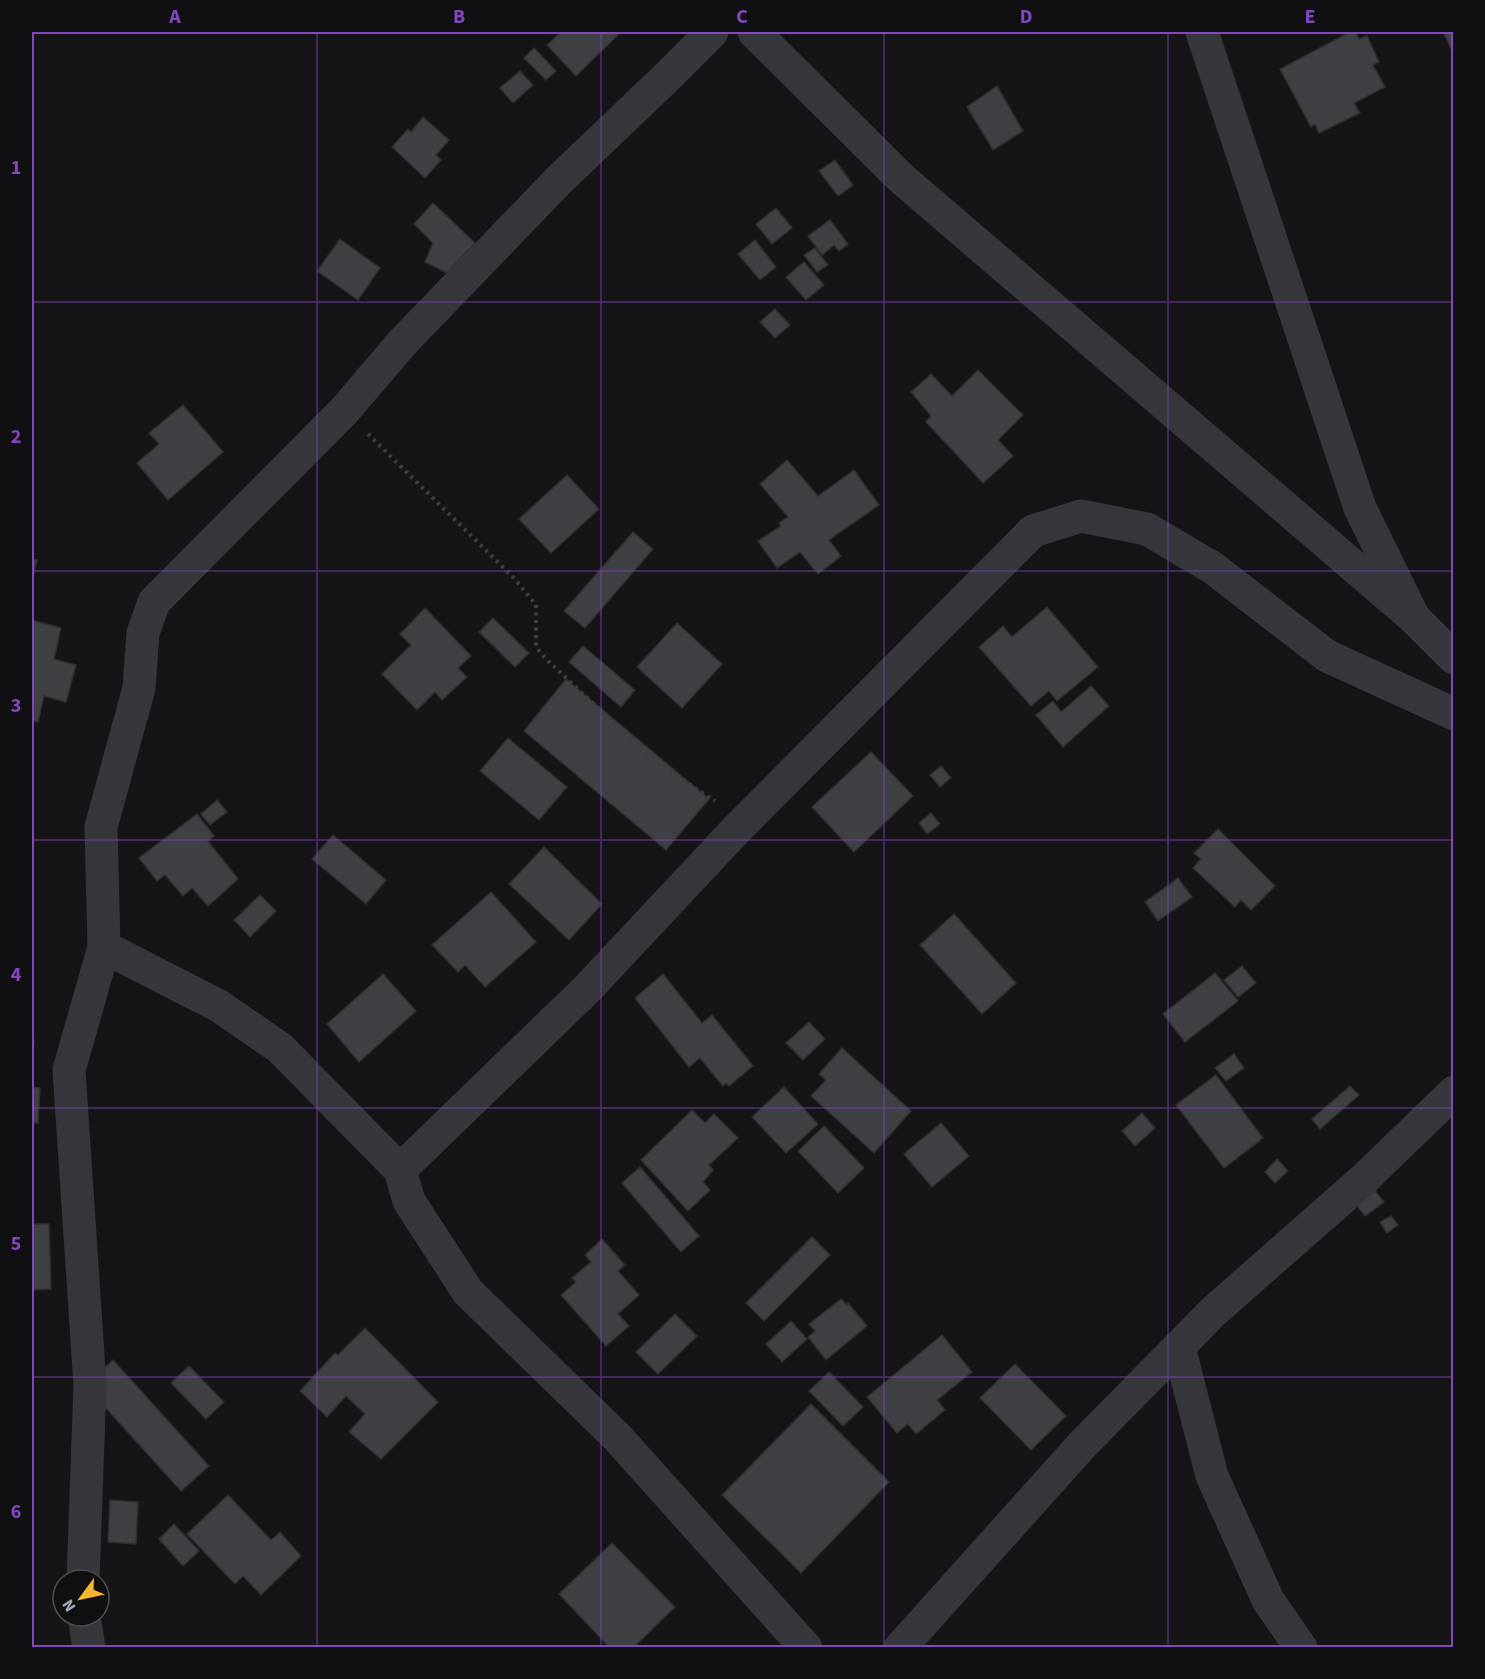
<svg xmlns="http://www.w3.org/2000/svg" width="1485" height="1679" viewBox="0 0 1485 1679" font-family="'Source Sans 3',sans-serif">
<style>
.building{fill:#3f4044;stroke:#2f2f33;stroke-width:1.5}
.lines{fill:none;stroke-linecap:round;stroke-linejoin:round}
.path{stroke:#3c3e43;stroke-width:4;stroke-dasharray:3 4.5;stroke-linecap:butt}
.minor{stroke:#36373c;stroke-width:33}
.grid{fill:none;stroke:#8446be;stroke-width:1.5;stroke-opacity:0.55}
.neatline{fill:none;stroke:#8446be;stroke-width:2}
.grid-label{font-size:20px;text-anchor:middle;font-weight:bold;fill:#8446be}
</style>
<rect width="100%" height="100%" fill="#151517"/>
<g class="building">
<polygon points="561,32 621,32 576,76 547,45"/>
<polygon points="1350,32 1355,32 1359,39 1367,36 1379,62 1373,65 1385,87 1354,103 1360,113 1319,133 1315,124 1311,127 1280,69"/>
<polygon points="1443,32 1454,32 1454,55"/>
<polygon points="534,48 556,71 546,80 524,58"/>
<polygon points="520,71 533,85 513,103 500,88"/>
<polygon points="997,86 1023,131 993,150 967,107"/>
<polygon points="423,117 449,140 436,155 441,160 425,178 392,147 408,129 411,132"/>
<polygon points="835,160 853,185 838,196 819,171"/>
<polygon points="433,203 475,243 447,273 425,262 433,243 414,224"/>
<polygon points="776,208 792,228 772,244 756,224"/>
<polygon points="830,220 848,244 839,251 834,245 822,255 808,236"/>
<polygon points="340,239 380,268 358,300 317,271"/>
<polygon points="755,240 776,267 760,280 738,254"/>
<polygon points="815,248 828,265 817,272 804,255"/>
<polygon points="804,262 824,285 806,300 786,277"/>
<polygon points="775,309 790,325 775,338 760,322"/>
<polygon points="978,370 1023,415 998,440 1013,456 983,483 926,422 931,416 911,392 931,374 952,396"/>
<polygon points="183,405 223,452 168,500 137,463 159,444 149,433"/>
<polygon points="787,460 818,496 854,470 879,505 829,540 841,556 818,574 800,552 777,568 758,541 781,526 779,523 788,517 760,484"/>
<polygon points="567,475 599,509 551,553 519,519"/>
<polygon points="633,532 653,549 585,628 564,611"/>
<polygon points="32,559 37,560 32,580"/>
<polygon points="1047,607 1098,667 1057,701 1049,691 1031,706 979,647 1003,626 1012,637"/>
<polygon points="425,608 471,656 458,668 467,677 442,700 435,692 417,710 382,674 411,645 400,634"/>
<polygon points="493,618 529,653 515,667 479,632"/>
<polygon points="32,620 61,628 54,659 76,665 66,702 44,696 38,722 32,721"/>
<polygon points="677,623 722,664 682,708 637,667"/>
<polygon points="583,646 635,690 621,707 569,662"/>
<polygon points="566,679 709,799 666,850 524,731"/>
<polygon points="1091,686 1109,706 1063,747 1036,715 1053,701 1061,712"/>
<polygon points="508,738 567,787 539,820 480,771"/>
<polygon points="871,752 913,796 854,852 812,807"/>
<polygon points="941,766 951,778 940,787 930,775"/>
<polygon points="217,800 227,812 210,825 201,814"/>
<polygon points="931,813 940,824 927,834 919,823"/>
<polygon points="197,814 214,836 208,841 238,879 208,906 192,888 183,896 165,875 157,881 139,858"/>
<polygon points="1218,829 1275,886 1251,910 1241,900 1235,907 1193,868 1201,859 1194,853"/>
<polygon points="333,835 386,880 366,904 312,859"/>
<polygon points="544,847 602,904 569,940 509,884"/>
<polygon points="1178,878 1192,897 1158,921 1145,902"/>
<polygon points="491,892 536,942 485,987 465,965 458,972 432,945"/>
<polygon points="260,895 276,911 250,937 234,920"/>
<polygon points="954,914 1016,983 982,1014 920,945"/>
<polygon points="1242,966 1256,983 1238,997 1224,980"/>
<polygon points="1215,973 1238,1001 1185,1042 1163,1014"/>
<polygon points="383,974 416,1011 359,1062 327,1024"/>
<polygon points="663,974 702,1023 712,1015 753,1066 729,1086 726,1083 723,1086 700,1058 689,1067 635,998"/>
<polygon points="32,1016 34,1043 32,1044"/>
<polygon points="809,1022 825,1039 803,1060 786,1043"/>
<polygon points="842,1048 911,1111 874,1153 811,1096 826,1080 819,1074"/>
<polygon points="1234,1054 1244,1068 1226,1081 1215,1068"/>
<polygon points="1216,1075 1263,1138 1224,1168 1176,1105"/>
<polygon points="1350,1086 1359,1095 1320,1129 1312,1119"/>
<polygon points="32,1087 40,1088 38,1123 32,1122"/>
<polygon points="784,1087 818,1124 786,1153 752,1117"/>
<polygon points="692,1110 705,1123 714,1114 738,1138 709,1165 713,1170 703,1182 710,1190 688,1211 641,1160"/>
<polygon points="1142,1113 1155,1128 1135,1146 1122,1131"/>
<polygon points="941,1123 969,1156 932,1187 904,1154"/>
<polygon points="824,1126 864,1168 838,1193 798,1151"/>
<polygon points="1277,1159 1288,1171 1275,1183 1265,1172"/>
<polygon points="640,1167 699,1236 681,1252 622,1183"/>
<polygon points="1369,1183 1384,1202 1365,1216 1350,1197"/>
<polygon points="1391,1216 1398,1225 1387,1233 1380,1222"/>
<polygon points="32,1224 49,1224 51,1289 32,1290"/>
<polygon points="812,1237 830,1255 764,1321 746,1303"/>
<polygon points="602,1239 625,1265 618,1271 639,1295 618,1314 629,1326 606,1346 561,1295 576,1282 572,1278 591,1262 585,1255"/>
<polygon points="841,1299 847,1305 848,1303 867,1326 826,1360 808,1337 815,1331 809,1324"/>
<polygon points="675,1314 697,1336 658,1374 636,1352"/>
<polygon points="791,1321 807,1339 782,1362 766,1344"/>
<polygon points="365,1328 438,1402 381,1459 349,1432 365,1414 346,1396 327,1417 300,1391 335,1353 338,1355"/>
<polygon points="942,1335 972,1372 937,1400 945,1410 916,1434 908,1424 897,1433 867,1397"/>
<polygon points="113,1360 209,1466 181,1491 86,1386"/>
<polygon points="1015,1364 1066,1416 1031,1450 980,1398"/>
<polygon points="189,1366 224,1402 206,1419 171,1383"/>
<polygon points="829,1372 863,1407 843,1426 809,1391"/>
<polygon points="811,1404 889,1482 801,1573 722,1495"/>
<polygon points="228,1495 271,1540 280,1532 301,1556 261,1595 243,1576 235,1584 187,1534"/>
<polygon points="110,1500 138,1502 136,1544 108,1542"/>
<polygon points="174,1524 199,1551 183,1566 159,1539"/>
<polygon points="612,1543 675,1607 633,1648 610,1648 559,1594"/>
</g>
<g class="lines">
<polyline class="path" points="368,434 514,578 536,605 536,647 546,659 654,761 715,801"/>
<g class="minor">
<polyline points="754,32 901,178 1414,618"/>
<polyline points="1202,32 1360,508 1414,618 1454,658"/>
<polyline points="104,947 219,1006 280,1048 400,1170 409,1201 468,1292 617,1437 806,1648"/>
<polyline points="400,1170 587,989 735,831 1033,531 1081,516 1147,529 1213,568 1327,656 1454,714"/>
<polyline points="1179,1347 1212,1476 1268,1600 1301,1648"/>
<polyline points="83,1580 90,1385 69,1070 104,947 101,827 139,688 143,633 154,602 344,411 402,343 559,180 667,77 712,32"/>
<polyline points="84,1616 89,1648"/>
<polyline points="900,1648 1082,1445 1213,1312 1363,1180 1454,1092"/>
</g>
</g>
<path class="grid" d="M317 32V1648M601 32V1648M884 32V1648M1168 32V1648M32 302H1454M32 571H1454M32 840H1454M32 1108H1454M32 1377H1454"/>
<rect width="1485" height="1679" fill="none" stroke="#101012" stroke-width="66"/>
<g transform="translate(81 1598) rotate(237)"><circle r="28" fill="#101012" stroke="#4c4e54" stroke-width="1.5"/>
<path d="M0-4.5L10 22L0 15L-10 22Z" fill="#f5b530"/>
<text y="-9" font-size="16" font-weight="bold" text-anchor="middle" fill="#a7acb8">N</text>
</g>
<rect x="33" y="33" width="1419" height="1613" class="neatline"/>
<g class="grid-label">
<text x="175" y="23">A</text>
<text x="459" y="23">B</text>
<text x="742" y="23">C</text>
<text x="1026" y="23">D</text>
<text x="1310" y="23">E</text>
<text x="16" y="174">1</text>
<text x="16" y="443">2</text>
<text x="16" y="712">3</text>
<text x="16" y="981">4</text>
<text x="16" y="1250">5</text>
<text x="16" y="1518">6</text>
</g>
</svg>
